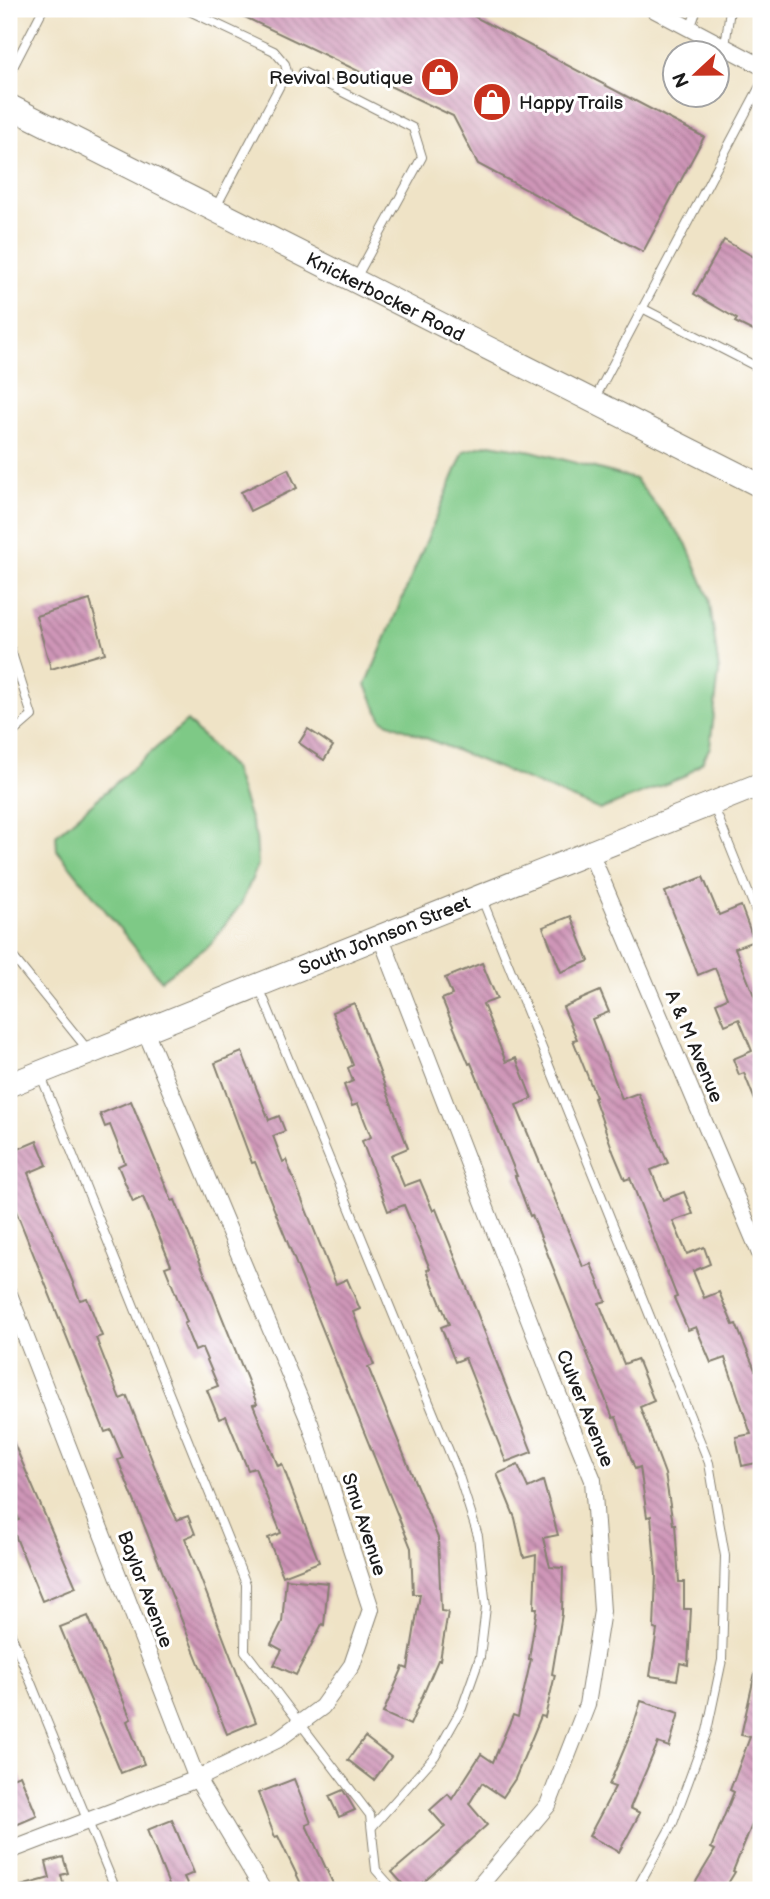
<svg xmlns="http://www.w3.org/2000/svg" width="770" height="1899" viewBox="0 0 770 1899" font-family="'Balsamiq Sans',sans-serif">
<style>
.garden{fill:#7ec986;stroke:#4d7251;stroke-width:2}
.building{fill:url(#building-back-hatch)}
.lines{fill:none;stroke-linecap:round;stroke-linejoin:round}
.lane-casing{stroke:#868071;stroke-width:10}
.street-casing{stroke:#868071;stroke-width:18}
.secondary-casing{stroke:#868071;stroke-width:25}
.lane{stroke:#fff;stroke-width:8}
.street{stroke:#fff;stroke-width:16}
.secondary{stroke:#fff;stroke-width:23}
.labels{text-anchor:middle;stroke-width:6;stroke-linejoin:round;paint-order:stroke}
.poi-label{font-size:19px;fill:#1c1c1c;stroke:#fff;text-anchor:end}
.street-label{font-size:19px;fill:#1c1c1c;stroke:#fff}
</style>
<defs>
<pattern id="building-back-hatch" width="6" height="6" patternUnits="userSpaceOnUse" patternTransform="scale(1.75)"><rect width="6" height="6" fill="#cf96b8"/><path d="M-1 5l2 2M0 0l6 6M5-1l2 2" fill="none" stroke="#a77a95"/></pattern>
</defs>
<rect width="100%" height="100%" fill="#fff"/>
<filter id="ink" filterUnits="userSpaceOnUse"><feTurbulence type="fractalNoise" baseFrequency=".0143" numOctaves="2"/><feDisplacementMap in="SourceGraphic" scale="14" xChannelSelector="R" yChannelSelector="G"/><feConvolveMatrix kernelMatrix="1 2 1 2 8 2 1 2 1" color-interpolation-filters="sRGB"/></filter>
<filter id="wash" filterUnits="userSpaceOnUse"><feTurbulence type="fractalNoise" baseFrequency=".00686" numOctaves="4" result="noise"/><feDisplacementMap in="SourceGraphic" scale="28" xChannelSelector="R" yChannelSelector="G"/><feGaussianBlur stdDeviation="1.57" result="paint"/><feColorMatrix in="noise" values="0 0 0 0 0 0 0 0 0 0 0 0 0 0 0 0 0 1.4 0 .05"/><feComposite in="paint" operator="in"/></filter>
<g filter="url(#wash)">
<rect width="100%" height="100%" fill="#efe3c6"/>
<g class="garden">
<polygon points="490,444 532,451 635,479 686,543 709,597 719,672 710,747 702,762 684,777 600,810 382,720 366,685 464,451"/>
<polygon points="187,721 233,768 256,837 258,865 241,904 211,943 161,980 57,850 56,835"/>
</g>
<g id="blocks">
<g class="building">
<polygon points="228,9 460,9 704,137 643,252 478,164 453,116"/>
<polygon points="724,240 761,261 761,335 735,322 737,319 694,294"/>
<polygon points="288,469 297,488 250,511 241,492"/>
<polygon points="90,600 105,653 51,669 36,616"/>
<polygon points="308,729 333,746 324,760 299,743"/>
<polygon points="703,877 719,915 741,906 754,941 735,948 761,1013 761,1115 744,1073 739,1075 733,1059 752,1051 739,1019 725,1025 716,1003 727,998 715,968 698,975 665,892"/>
<polygon points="571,916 589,961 561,972 543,927"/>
<polygon points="482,963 497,999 483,1004 506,1062 516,1058 532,1099 516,1105 583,1267 591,1264 606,1301 599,1303 624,1364 637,1359 654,1401 640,1407 665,1474 673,1524 675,1524 679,1582 684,1582 684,1609 691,1609 688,1665 680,1663 677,1680 650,1676 657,1630 654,1629 656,1575 651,1516 647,1517 640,1467 635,1469 616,1417 613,1418 532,1215 530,1216 515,1176 517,1176 471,1063 469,1064 442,999 452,995 445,978"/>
<polygon points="600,991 609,1012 592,1019 622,1099 638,1093 668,1163 651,1170 663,1200 684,1192 693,1214 673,1221 687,1254 704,1247 710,1264 693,1271 704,1298 719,1292 733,1325 736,1324 755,1370 758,1369 761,1378 761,1462 742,1466 736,1437 751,1434 725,1358 711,1363 696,1327 688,1330 674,1298 677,1297 630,1178 625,1180 614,1154 594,1098 596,1097 573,1040 577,1039 563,1007"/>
<polygon points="354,1003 408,1148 391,1155 404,1186 420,1180 433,1211 436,1209 532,1452 506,1462 465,1358 455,1362 441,1327 449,1324 427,1270 430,1269 404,1205 388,1211 362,1141 371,1137 358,1104 352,1106 344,1085 353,1081 348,1068 353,1065 332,1012"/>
<polygon points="242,1052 269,1120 279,1116 285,1131 273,1136 283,1162 286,1160 336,1284 347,1279 360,1309 353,1312 374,1365 368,1367 438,1538 441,1611 448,1612 440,1660 438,1660 410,1725 383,1713 403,1667 408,1669 420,1594 413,1594 411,1548 255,1162 252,1163 215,1063"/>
<polygon points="131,1101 172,1201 175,1200 257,1404 253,1405 278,1466 282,1464 319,1562 283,1576 268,1538 281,1533 255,1468 248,1470 226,1416 219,1419 207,1390 218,1386 202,1348 195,1351 184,1324 187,1322 165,1267 171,1265 143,1197 133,1202 118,1166 125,1163 110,1125 105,1127 100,1114"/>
<polygon points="37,1141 47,1165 28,1173 80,1300 87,1298 102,1336 96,1338 120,1399 127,1396 168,1501 177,1520 188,1516 195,1534 185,1538 256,1722 227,1734 118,1460 123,1458 111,1430 105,1432 14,1206 9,1189 9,1153"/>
<polygon points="9,1432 76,1587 42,1601 10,1523 19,1520 9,1495"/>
<polygon points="518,1465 528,1488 543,1481 558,1535 543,1538 550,1567 563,1568 562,1614 552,1674 555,1675 545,1717 541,1716 515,1779 503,1797 482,1783 469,1804 487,1825 415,1890 408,1890 392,1872 445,1827 430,1810 448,1794 452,1799 481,1754 493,1762 513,1715 518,1717 531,1659 529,1659 537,1608 534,1608 536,1555 524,1558 515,1518 497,1474"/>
<polygon points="286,1579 328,1583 324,1625 322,1624 296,1675 274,1665 282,1650 271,1644 282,1622"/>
<polygon points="88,1616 131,1719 127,1721 144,1764 121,1773 60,1627"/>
<polygon points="755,1673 761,1674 761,1740 758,1752 761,1753 761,1798 756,1815 733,1871 735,1872 724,1890 691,1890 715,1850 711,1848 734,1792 730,1790 750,1737 741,1735"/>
<polygon points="641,1701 679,1713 669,1747 658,1743 630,1808 640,1813 619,1852 589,1836 615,1787 609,1785 631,1733"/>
<polygon points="365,1737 391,1757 374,1780 348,1760"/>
<polygon points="20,1775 37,1816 9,1828 9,1779"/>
<polygon points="294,1779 311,1823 306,1825 336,1890 304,1890 278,1836 275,1837 258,1793"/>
<polygon points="343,1790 355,1810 339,1817 329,1796"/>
<polygon points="172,1820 194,1873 184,1877 190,1890 171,1890 147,1830"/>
<polygon points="63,1857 68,1873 61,1875 65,1890 22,1890 21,1886 50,1878 46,1862"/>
</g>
</g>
</g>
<g filter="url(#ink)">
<use href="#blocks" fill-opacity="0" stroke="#868071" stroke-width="2"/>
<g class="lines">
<defs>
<g id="lane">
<polyline points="185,9 274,51 285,64 287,72 216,207"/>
<polyline points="690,29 697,9"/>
<polyline points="725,47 730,9"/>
<polyline points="303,72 413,128 422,157 356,278"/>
<polyline points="9,75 43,9"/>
<polyline points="642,308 761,369"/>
<polyline points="594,400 761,84"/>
<polyline points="9,644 32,716 9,736"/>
<polyline points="714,807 761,924"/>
<polyline points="482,899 709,1463 725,1556 722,1660 707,1731 673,1823 636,1890"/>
<polyline points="9,952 88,1050"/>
<polyline points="259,987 458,1473 478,1536 486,1607 480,1657 462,1708 435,1756 372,1827"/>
<polyline points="41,1076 246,1584 245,1651 370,1815 376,1870 394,1890"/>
<polyline points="9,1629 116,1890"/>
</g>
<g id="street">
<polyline points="653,9 761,66"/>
<polyline points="590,852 761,1256"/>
<polyline points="380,935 552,1379 593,1480 602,1611 587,1705 548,1805 476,1890"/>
<polyline points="9,1294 197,1779 263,1890"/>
<polyline points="9,1851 197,1779 277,1740 322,1707 352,1665 371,1609 310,1423 145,1030"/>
</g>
<g id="secondary">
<path id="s1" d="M9 106 761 486"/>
<path id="s2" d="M9 1085 761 784"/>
</g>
</defs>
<use href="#lane" class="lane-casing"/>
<use href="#street" class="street-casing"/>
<use href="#secondary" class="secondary-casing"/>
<use href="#lane" class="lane"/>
<use href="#street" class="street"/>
<use href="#secondary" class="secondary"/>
</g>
</g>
<defs>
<symbol id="shop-disc" viewBox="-11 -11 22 22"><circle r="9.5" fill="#c8321e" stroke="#fff"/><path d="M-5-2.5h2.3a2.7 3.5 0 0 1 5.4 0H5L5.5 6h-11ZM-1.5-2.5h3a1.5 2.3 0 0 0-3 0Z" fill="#fff"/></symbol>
</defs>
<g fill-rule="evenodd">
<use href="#shop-disc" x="418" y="55" width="44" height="44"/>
<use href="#shop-disc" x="470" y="80" width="44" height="44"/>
</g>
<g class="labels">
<g class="poi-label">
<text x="413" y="84">Revival Boutique</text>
<text x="519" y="109" text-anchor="start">Happy Trails</text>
</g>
<g class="street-label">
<text dy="7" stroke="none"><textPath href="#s1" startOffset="422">Knickerbocker Road</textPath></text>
<text dy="7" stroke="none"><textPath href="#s2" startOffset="404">South Johnson Street</textPath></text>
<text transform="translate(695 1046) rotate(67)" y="7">A &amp; M Avenue</text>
<text transform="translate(586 1408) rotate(68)" y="7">Culver Avenue</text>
<text transform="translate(365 1524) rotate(72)" y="7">Smu Avenue</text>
<text transform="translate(146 1589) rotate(69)" y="7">Baylor Avenue</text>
</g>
</g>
<rect width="770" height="1899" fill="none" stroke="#fff" stroke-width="35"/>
<g transform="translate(696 74) rotate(248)"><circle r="33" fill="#ffffff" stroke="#a4a4a4" stroke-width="2"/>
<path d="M0-5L12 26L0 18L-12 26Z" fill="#c8321e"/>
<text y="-10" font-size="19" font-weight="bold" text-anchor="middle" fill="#1c1c1c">N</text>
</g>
</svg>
